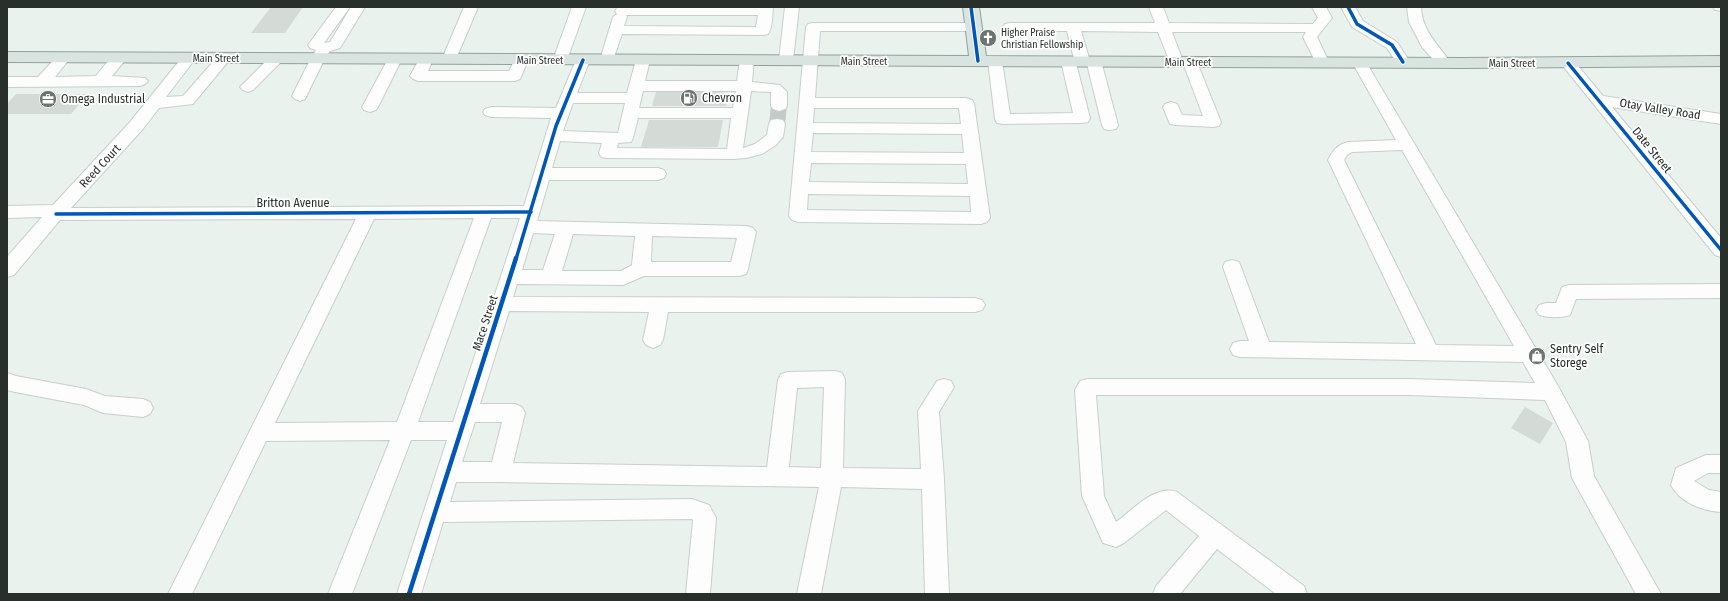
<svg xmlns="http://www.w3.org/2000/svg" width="1728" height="601" viewBox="0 0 1728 601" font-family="'Fira Sans Condensed',sans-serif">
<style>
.building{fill:#d4dbd7}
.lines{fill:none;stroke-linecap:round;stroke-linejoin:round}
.minor-tunnel{stroke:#c3cbc7;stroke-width:16;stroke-dasharray:16 8;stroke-linecap:butt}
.minor-casing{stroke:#c8cfcb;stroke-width:2}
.major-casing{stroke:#90a29a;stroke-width:2}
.minor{fill:#fcfdfc;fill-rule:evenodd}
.major{fill:#d9e3df;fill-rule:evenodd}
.cycleway-far1-casing{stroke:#fff;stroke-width:5.5}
.cycleway-casing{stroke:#fff;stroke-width:7}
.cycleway-far1{stroke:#0057b8;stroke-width:3.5}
.cycleway{stroke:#0057b8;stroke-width:4.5}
.labels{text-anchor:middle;stroke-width:3.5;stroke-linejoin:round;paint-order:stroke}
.far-poi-label{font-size:10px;fill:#292f2b;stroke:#fff;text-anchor:start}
.far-street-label{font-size:10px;fill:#292f2b;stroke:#fff}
.poi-label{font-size:12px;fill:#292f2b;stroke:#fff;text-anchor:start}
.street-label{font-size:12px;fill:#292f2b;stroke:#fff}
</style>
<rect width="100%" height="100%" fill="#eaf2ee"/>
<g class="building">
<polygon points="271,7 303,7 285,33 251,33"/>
<polygon points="656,92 716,92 729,93 726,106 652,106"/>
<polygon points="16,94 88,94 71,114 7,114 7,104"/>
<polygon points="649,120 723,120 718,147 641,147"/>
<polygon points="1525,407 1553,423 1540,444 1511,428"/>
</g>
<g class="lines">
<polyline class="minor-tunnel" points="777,124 779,106"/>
<defs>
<g id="minor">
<polygon points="336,7 350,7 324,43 330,42 351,7 365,7 340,48 330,51 325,58 305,99 300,101 295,99 292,96 311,58 316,50 310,48 308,45"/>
<polygon points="464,7 478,7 456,59 454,62 449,63 444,62 442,59"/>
<polygon points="572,7 586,7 567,60 565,63 560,64 555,63 553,60"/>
<path d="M621 7H773C772 15 773 27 768 34L763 35 622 34 612 63 607 64 602 63 600 60 613 17 617 14 615 11 617 8ZM626 15H758L756 27 624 26 627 17Z"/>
<polygon points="785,7 799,7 793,60 791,63 786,64 781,63 779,60"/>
<polygon points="1149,7 1163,7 1169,23 1313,24 1318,18 1312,7 1326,7 1332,18 1317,37 1329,62 1327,65 1322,66 1317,65 1303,37 1306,32 1172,32 1183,61 1185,59 1190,58 1195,59 1197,62 1221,122 1219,126 1213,127 1176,125 1170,124 1163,107 1165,104 1171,102 1177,104 1182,115 1203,116 1183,63 1181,65 1176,66 1171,65 1158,32 1081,31 1089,58 1094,57 1099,58 1101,61 1118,125 1116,129 1110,130 1104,129 1102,125 1087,64 1082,65 1076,63 1090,118 1088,122 1082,123 1003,124 997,123 995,119 988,61 990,58 995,57 1000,58 1002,61 1010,114 1073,113 1061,61 1063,58 1068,57 1074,59 1067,31 1010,31 1005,30 1003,27 1005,24 1010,23 1155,23"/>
<polygon points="1341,7 1355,7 1363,21 1397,42 1410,62 1408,65 1403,66 1398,65 1387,48 1352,27"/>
<path d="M1407 7H1421C1422 31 1438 44 1450 62L1448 65 1443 66 1438 65 1422 47 1409 22Z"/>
<polygon points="1713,7 1721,7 1721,11 1715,10"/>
<path d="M813 23H973L978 24 980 27 978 30 973 31H820L815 98H966L972 100 974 103 990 218 987 222 981 224 798 222 792 220 789 216 806 27 808 24ZM814 108H959L961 124 813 123ZM813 133 962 134 964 153 811 152ZM811 163 966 164 968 184 809 182ZM808 194 970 196 971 212 807 210Z"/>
<path d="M64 53 69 54 71 57 55 77 96 76C104 67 112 52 125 55L127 58 112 76 145 78 148 81 145 84 140 86 7 87V77H38L59 54Z"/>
<path d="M189 54 194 55 196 58 166 97 183 96 219 55 224 54 229 55 231 58 193 104 159 108 142 130 71 208 524 206 551 118 491 117 485 115 483 112 485 109 491 107 556 108 576 60 578 57 583 56 588 57 590 60 577 93H627L636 60 638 57 643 56 648 57 650 60 645 81H737L740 60 742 57 747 56 752 57 754 60 752 82 780 85 787 92V106L785 109 779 111 773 109 771 106V92L751 91 743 148 755 144 767 135 769 124 771 120 777 119 783 120 785 124 783 137 776 145 762 154 746 158 734 159 607 158 601 157 599 153 602 143 560 141 552 168H658L664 170 666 174 664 178 658 180H549L537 221 747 226 753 228 756 232 748 269 746 274 739 276H644L623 285 517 284 513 297 975 298 982 300 985 305 982 310 975 312H668L663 340 660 345 653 348 646 345 643 340 649 312 509 311 480 404H515L522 407 525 413 513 463 767 467 778 380 781 374 788 372 835 371 842 373 845 379 843 468 921 469 918 411 937 381 944 379 951 381 954 387 939 412 944 479 949 594H925L922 489 841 487 821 594H797L819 487 500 482H456L450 502 692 499 709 505 716 518 710 594H686L693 520 692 519 443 522 421 594H397L447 440H411L352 594H328L390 440 266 441 192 594H168L356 219 60 220 14 275 7 277V257L42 217 7 218V206L53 205 130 122 184 55ZM643 91H736L733 108H639ZM573 103H625L618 133 563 131ZM638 118H731L727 149 617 148 618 143 631 142 633 138ZM474 218 397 422 275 423 374 219ZM491 218H520L453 422H418ZM533 233 555 234 543 270H522ZM573 234 635 236 632 265 621 271H562ZM652 236 737 238 731 262H651ZM824 387 821 468 789 467 797 388ZM475 422H502L492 462H462Z"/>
<polygon points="277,54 282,55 284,58 282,61 253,90 248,92 243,90 240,87 272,55"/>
<polygon points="395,55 400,56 402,59 378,107 376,110 370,112 364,110 362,107 388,59 390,56"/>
<polygon points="426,55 431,56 433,59 428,71 509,71 516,57 521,56 526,57 528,60 520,79 515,81 418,81 413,79 410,76 421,56"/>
<path d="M1359 58 1364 59 1366 62 1558 386 1588 441 1594 476 1661 594H1636L1572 478 1566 442 1545 400 1409 395H1096L1104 496 1116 522C1133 510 1155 484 1177 492L1304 586 1307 594H1276L1217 549 1180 594H1153L1156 586 1199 536 1166 510 1124 543 1116 547 1103 543 1082 496 1075 390 1080 381 1087 379H1409L1535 383 1523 362 1240 357 1233 355 1230 349 1233 343 1240 341H1249L1223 267 1225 262 1232 260 1239 262 1241 267 1269 342 1416 344 1328 160C1333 150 1337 145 1348 142L1396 140 1352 62 1354 59ZM1402 150 1514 346 1436 345 1344 160 1347 155 1352 152Z"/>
<polygon points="1568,59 1573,60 1603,96 1721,114 1721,124 1612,107 1721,238 1721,257 1715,255 1563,66 1561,63 1563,60"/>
<path d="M1721 284V298L1576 299 1570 315C1560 318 1549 318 1539 315L1536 310 1539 305 1546 303H1556L1562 287 1569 285Z"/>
<polygon points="7,373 16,376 86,389 105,396 143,399 150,402 153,408 150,414 143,417 103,413 84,405 15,392 7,390"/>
<path d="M1706 455H1721V473H1708L1694 481 1709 490 1721 492V512C1703 511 1679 502 1671 485L1676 468Z"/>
</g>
<polygon id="major" points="963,7 979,7 986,56 1463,58 1721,56 1721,66 1463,68 7,62 7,52 969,56"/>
</defs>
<use href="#minor" class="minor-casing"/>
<use href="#major" class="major-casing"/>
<use href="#minor" class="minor"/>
<use href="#major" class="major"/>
<defs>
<g id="cycleway-far1">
<polyline points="971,7 978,61"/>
<polyline points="1348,7 1357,24 1392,45 1403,62"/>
<polyline points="1568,63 1721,250"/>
<polyline points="56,214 531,212"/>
<polyline points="516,259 556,126 583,60"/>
</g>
<polyline id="cycleway" points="409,594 516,258"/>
</defs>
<use href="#cycleway-far1" class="cycleway-far1-casing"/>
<use href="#cycleway" class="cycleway-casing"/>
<use href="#cycleway-far1" class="cycleway-far1"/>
<use href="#cycleway" class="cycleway"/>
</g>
<defs>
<symbol id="church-disc" viewBox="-11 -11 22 22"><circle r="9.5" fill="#6d736f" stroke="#fff"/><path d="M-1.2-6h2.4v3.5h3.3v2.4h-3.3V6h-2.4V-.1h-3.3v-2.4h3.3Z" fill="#fff"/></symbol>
<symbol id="fuel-disc" viewBox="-11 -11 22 22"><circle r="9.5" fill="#6d736f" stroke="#fff"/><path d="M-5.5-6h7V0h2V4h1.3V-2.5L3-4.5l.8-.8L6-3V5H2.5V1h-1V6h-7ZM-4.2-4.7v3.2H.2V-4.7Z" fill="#fff"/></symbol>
<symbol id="office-disc" viewBox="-11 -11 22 22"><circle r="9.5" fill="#6d736f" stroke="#fff"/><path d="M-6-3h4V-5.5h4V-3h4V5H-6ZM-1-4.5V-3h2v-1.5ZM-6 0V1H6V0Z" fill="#fff"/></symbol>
<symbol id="shop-disc" viewBox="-11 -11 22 22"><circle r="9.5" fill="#6d736f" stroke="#fff"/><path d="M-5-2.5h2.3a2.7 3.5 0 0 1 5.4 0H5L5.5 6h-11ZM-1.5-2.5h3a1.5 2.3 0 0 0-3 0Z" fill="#fff"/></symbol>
</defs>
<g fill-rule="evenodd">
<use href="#church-disc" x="978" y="28" width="20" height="20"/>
<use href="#fuel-disc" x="679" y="88" width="20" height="20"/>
<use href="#office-disc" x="38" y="89" width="20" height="20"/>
<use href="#shop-disc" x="1527" y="346" width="20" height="20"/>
</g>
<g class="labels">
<g class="far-poi-label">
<text x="1001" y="36">Higher Praise<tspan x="1001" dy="12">Christian Fellowship</tspan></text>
</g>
<g class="far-street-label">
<text x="216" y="62">Main Street</text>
<text x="540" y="64">Main Street</text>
<text x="864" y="65">Main Street</text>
<text x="1188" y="66">Main Street</text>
<text x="1512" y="67">Main Street</text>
</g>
<g class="poi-label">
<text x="702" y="102">Chevron</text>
<text x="61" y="103">Omega Industrial</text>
<text x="1550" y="353">Sentry Self<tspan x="1550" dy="14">Storege</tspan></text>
</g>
<g class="street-label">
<text transform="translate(1660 109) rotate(9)" y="4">Otay Valley Road</text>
<text transform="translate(1652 150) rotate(51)" y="4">Date Street</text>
<text transform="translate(100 166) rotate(-47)" y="4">Reed Court</text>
<text x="293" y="207">Britton Avenue</text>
<text transform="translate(485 323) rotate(-72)" y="4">Mace Street</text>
</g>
</g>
<rect width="1728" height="601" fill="none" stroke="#292f2b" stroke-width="16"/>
</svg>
